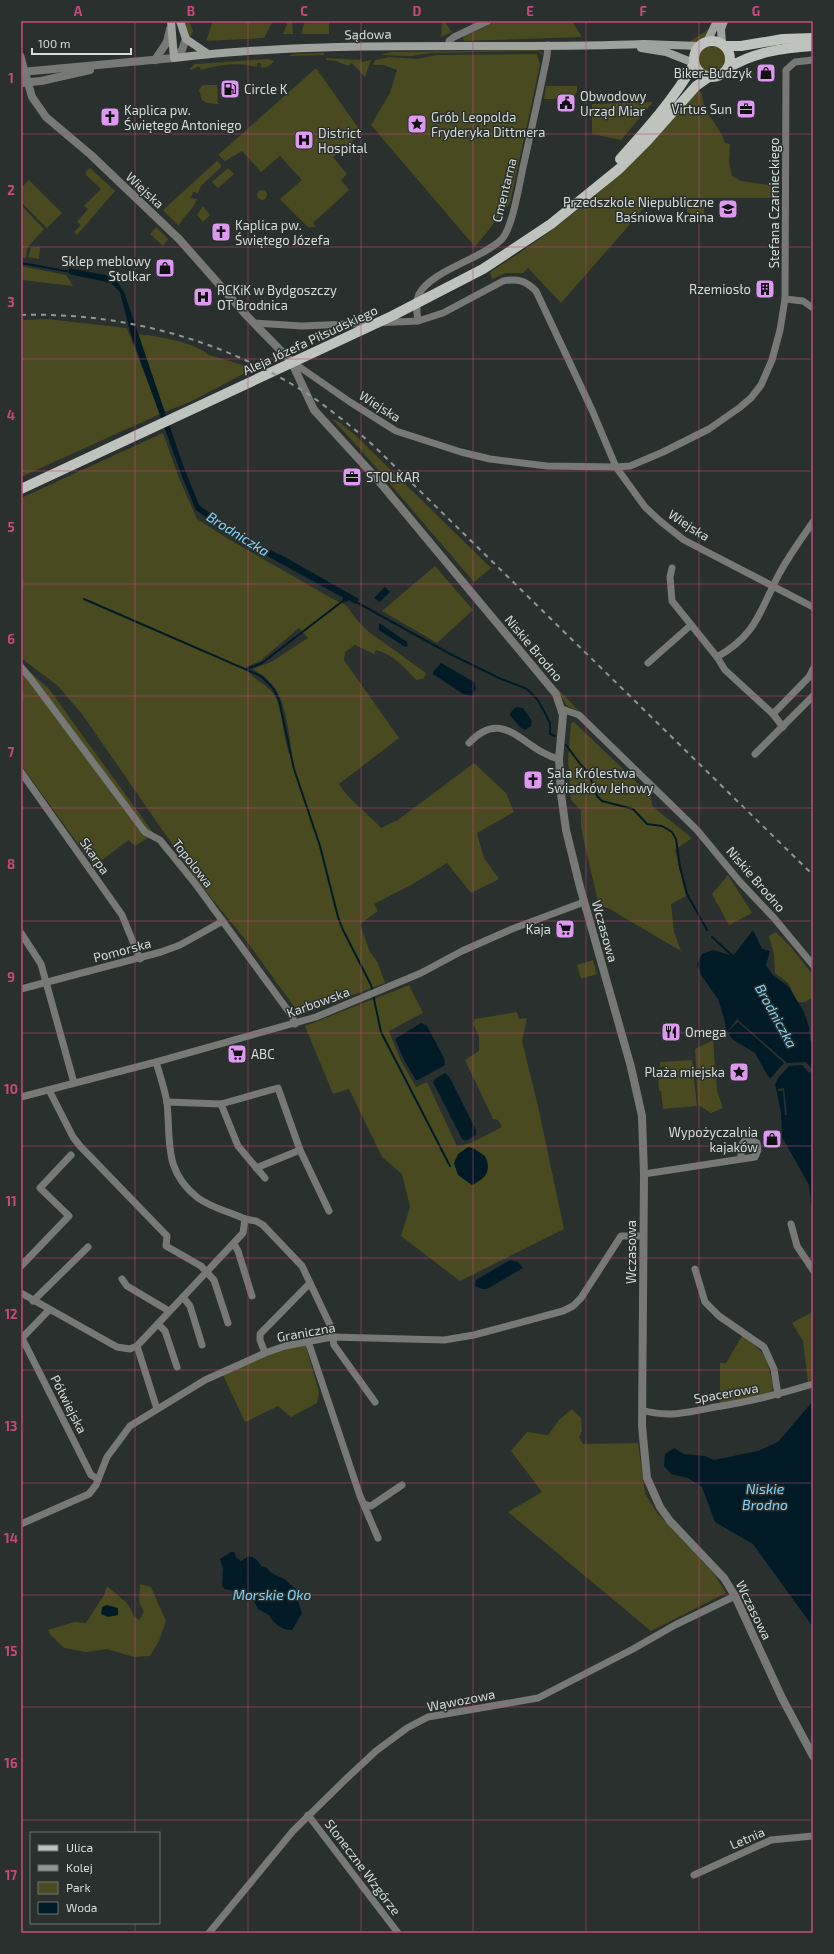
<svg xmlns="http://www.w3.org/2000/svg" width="834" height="1954" viewBox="0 0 834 1954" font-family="'Exo 2',sans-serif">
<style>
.green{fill:#494a1f;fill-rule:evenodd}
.water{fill:#011b26}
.pier{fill:#29302d}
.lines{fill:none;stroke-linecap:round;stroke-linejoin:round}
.stream{stroke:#011b26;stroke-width:2}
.minor{stroke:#767976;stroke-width:7}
.tertiary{stroke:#767976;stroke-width:8}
.secondary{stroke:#9fa39e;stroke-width:8}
.primary{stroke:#bec3bd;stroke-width:10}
.rail{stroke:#919794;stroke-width:2;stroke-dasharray:5 5;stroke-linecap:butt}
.grid{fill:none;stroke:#c7497b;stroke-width:1;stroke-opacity:0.55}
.labels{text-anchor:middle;stroke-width:3;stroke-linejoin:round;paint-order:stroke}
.street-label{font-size:13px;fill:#d7dcda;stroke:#29302d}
.poi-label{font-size:13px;fill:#d7dcda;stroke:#29302d;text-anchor:start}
.water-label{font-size:14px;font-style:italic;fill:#81d4fa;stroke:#29302d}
.neatline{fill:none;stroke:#c7497b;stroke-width:1.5}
.grid-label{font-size:13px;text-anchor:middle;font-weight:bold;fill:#c7497b}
</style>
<rect width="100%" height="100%" fill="#29302d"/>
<g class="green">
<polygon points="183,21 189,21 193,31 191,36 188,36"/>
<polygon points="213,21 273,21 264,38 206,41"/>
<polygon points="288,21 292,21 293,34 283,34"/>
<polygon points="305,21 329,21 329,34 301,34"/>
<polygon points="442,21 444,21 452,32 441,37"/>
<polygon points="497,21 572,21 582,37 464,41 463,37"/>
<path d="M709 29C705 40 698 42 687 43Z"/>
<circle cx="712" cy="59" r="13"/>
<polygon points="536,50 542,52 544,58 540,52 536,51 431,53 412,56 380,55 391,52"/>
<polygon points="324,53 324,55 289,56 293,54"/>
<polygon points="537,54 540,65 510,203 475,247 371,125 390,93 397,70 383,65 373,65 375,60 389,57 417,59 437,55"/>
<polygon points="326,58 361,60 361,62 371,60 365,77 352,63 348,66 336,61 326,60"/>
<path d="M268 59 274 61C271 65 267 68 261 68V63H257V67C239 62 219 64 201 70L199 66 191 70 189 69 195 64Z"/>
<polygon points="316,68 362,133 347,146 345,144 335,153 336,154 333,157 347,174 341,180 349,190 313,223 316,227 308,227 280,199 302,180 280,156 261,172 242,151 225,161 218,155"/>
<polygon points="203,85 217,85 218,104 207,103 202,100 199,90"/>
<polygon points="546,86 577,86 577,92 571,99 544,99"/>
<path d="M697 91 701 92 705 109 721 133 725 143 730 144 729 163 732 176 741 181 777 186V198H653L561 303 528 268 523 273H506L492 279 490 272C568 223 639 164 697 91Z"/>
<polygon points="653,102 621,140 592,134 592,104"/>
<path d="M217 161 221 165V167L201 186 198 193 193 192 191 198 197 199C193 210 183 216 179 226L163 210Z"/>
<polygon points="90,168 115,191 77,235 74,232 81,225 77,222 88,209 84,206 101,189 86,175 86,171"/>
<polygon points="228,168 234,174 218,188 212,182"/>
<polygon points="29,180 62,213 47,228 21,202 21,188"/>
<circle cx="262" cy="195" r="5"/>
<polygon points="686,199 704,199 704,219 687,212"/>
<polygon points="21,205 44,229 27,248 26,258 21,257"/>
<polygon points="203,206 210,215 203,222 197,215"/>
<polygon points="156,227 168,239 163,246 150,234"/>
<polygon points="38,247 40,248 39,259 28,257 31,248"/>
<polygon points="21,266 66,275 73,286 21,280"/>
<polygon points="47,319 127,328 160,414 21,477 21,414 23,412 21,411 21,320"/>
<path d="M138 334C157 336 194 342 209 355L250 367 249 371 190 402 164 412Z"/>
<polygon points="332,419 338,421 354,434 491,568 474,582 360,449"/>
<path d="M163 433 179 478 197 519 230 540 333 599 346 605 357 620 369 632 426 673 424 678 416 680C404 667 394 655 376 650L374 654 355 645 345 652 344 660 399 738 339 784C351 803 366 811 381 828L398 820 474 763 506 793 514 812 477 833 484 858 499 879 471 893 447 863 411 885 374 904 378 911 360 924 370 952 378 963 385 983 300 1015 248 943 199 883 82 714 58 686 21 658V498ZM299 628 308 638 271 662 253 669C258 673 265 676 269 681 286 697 288 730 292 753L289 754C283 736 283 715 276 698 269 684 251 680 246 667L260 661Z"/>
<polygon points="435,566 473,610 437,643 382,611"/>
<polygon points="21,664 49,689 154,834 135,846 129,840 94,866 21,765"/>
<polygon points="556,687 578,710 567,706"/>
<polygon points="574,722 651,796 652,806 692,838 675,850 686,896 671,904 674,932 681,951 608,908 599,906 581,828 581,810 571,800 568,760 571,723"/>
<polygon points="728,875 752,913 729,925 712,894"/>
<polygon points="776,932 791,947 813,975 813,997 805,1002 797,1002 789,984 775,973 774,955 769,936"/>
<polygon points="593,960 597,974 581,979 577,965"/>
<polygon points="409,985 423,1013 389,1031 401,1061 416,1087 427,1082 457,1146 471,1143 502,1127 498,1120 493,1119 465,1060 479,1051 479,1036 473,1024 475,1019 517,1012 519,1019 527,1018 522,1041 538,1106 564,1229 460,1281 401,1236 410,1207 402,1174 382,1157 349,1089 333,1094 305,1026"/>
<polygon points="713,1040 717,1091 723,1108 711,1113 698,1105 695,1049"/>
<polygon points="692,1060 697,1106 663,1109 661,1091 659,1091 658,1071 665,1070 664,1066 660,1067 660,1062"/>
<polygon points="813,1312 813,1378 808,1382 803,1341 792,1323"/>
<path d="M742 1336C759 1348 765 1352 770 1373 772 1379 774 1385 772 1391L769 1394 720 1403V1363H726Z"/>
<polygon points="305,1343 319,1392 317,1403 291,1417 278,1406 245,1422 223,1375 267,1354"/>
<polygon points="572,1409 581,1418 582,1431 579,1437 583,1444 638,1443 645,1493 657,1513 715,1575 726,1593 651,1631 508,1512 542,1492 511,1451 527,1432 548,1435 559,1420"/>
<polygon points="140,1584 151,1587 166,1621 159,1641 150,1656 134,1657 107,1649 86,1652 64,1648 50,1634 48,1630 74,1622 86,1623 104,1595 107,1586 128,1604 134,1616 139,1620 144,1612 139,1602"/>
</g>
<g class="water">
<polygon points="69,268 105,275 116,280 124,292 183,465 199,505 246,539 283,556 359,599 355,604 349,600 345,602 342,601 343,597 340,596 236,539 196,510 183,479 131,335 120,292 111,283 69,274"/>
<polygon points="385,587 390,592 380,602 374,598"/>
<polygon points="379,623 407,642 408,646 405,647 379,630"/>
<polygon points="441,663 474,682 476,688 472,696 463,694 433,674 433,672"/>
<polygon points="516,707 523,708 532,721 531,726 525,730 520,727 510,715 510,713"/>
<polygon points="753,930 762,949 770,951 766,965 773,975 789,987 804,1012 809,1027 810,1040 813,1044 813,1222 809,1185 782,1137 781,1112 775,1084 768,1076 755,1053 732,1039 726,1029 724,1018 718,999 701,975 697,964 702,954 713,950 733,956"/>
<polygon points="421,1023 427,1026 444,1058 445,1065 418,1080 416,1080 405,1062 395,1039"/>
<polygon points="445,1073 450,1078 476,1130 476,1135 466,1141 462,1139 433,1082 435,1079"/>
<path d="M468 1147 473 1148 485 1156C492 1171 486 1178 472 1185L458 1175 454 1163 458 1154Z"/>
<polygon points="510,1260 518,1262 523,1268 487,1289 482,1289 475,1286 476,1280"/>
<polygon points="813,1401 813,1627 753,1544 715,1522 702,1487 688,1478 671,1474 664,1466 665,1454 674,1448 684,1454 705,1456 714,1460 758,1451 778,1442"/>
<path d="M231 1552H234L236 1557 241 1561 249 1556C255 1558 258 1560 261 1566L267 1568C271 1575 280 1576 286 1580 289 1583 291 1586 296 1589L297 1598 302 1613 292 1630C283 1630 273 1624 269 1615L258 1609 253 1599 250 1598 239 1599 234 1596V1591L225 1589 222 1586 223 1569 220 1559Z"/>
<polygon points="107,1605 118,1608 118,1615 108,1617 101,1614 102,1607"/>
</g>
<g class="pier">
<polygon points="737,1019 787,1063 806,1062 813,1070 813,1073 808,1072 802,1065 789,1066 778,1078 774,1087 769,1080 784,1063 738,1022 726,1033"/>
<polygon points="784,1088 787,1115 785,1115 783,1091 778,1091 778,1089"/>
</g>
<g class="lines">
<g class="stream">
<polyline points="21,263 71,272"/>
<polyline points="84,599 261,676 273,688 279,700 294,769 320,846 338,917 343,930 371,985 381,1032 450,1166"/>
<polyline points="356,602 452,655 499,678 527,689 537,699 544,711 550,723 550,734 555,736"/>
<polyline points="247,669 262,663 344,600"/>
<polyline points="566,745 581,765 588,772 597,796 602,801 633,809 647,824 662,826 672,832 676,839 680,867 687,894 707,930"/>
<polyline points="712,937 735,958"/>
</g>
<g class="minor">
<polyline points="449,46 449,41 454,37 488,21"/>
<polyline points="21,56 25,72"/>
<polyline points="785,299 803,301 813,308"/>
<path d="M418 321C417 313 415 303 419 294 432 270 482 259 502 239 513 227 520 180 524 163 532 127 540 91 547 56L548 45"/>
<path d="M254 323 302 326 418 321 443 313 503 281C518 278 526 281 536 291L592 410 616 467 645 507 660 521 684 540 813 607"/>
<polyline points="291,361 350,402 396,431 461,452 490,459 547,466 616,467 630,466 663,452 709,429 739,408 751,398 761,385 772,360 780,330 785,299 786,70 795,62 813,60"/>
<polyline points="672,568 670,577 672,601 717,657 725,670 773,714 783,727"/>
<path d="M717 657C756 635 759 613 778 576 788 557 801 539 813 522"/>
<polyline points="648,663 691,625"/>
<polyline points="21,667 31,679 145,832 160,840 194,882 292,1016 295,1024"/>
<polyline points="562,709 579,715 697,830 740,882 774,918 813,965"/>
<polyline points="773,714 809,677 813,669"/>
<path d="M469 743C504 705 524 751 559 759"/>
<polyline points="755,754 813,696"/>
<polyline points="21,772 122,915 140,959"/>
<polyline points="21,933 41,964 74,1083"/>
<polyline points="21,989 161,952 180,945 223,921"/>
<polyline points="49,1090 73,1137 80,1146 167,1236 166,1246 201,1266 214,1280 228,1323"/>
<polyline points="21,1097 156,1062 316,1017 421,973 462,951 512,929 584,902"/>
<polyline points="167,1102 221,1104 278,1088 300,1150 329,1211"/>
<polyline points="221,1104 238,1146 265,1178"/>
<polyline points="256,1168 300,1150"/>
<polyline points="644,1174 755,1157 758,1150 757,1143 751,1140 744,1141 741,1146 741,1159"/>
<polyline points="245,1219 256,1221 263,1225 302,1266 330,1325 334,1345 375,1402"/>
<polyline points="791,1224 797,1246 813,1270"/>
<polyline points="234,1244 238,1251 252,1296"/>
<polyline points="21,1266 69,1216 40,1188 71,1155"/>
<polyline points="695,1269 705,1302 719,1316 764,1347 774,1369 778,1395"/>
<polyline points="122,1279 127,1286 169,1311"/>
<path d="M21 1293 117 1347 130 1349 137 1346 243 1233 245 1219C230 1212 212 1208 198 1198 163 1171 171 1141 167 1103 165 1090 160 1075 156 1062"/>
<polyline points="183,1297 190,1306 202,1345"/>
<polyline points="33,1301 88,1247"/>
<polyline points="158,1324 165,1331 177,1367"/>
<polyline points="21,1336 87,1467 91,1475 98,1479"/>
<polyline points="21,1339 49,1310"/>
<polyline points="308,1341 360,1496 378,1538"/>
<polyline points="137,1346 157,1409"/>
<polyline points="265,1353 260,1340 260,1334 310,1283"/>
<path d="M642 1410C667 1418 690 1412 715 1407 748 1402 780 1394 813 1384"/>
<polyline points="364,1504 371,1506 402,1485"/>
<polyline points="21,1524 89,1494 96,1485 107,1457 130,1426 205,1380 265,1353 285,1346 332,1337 444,1340 474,1335 563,1311 573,1306 581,1298 621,1236 643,1236"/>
<polyline points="308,1815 398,1933"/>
<polyline points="694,1875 771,1840 813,1836"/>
<polyline points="209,1933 293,1831 347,1778 376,1751 407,1728 428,1717 538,1698 633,1649 675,1625 735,1596"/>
</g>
<g class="tertiary">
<polyline points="155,60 167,42 170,29"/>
<polyline points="21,72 174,58 182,50 186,39"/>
<polyline points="25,72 32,97 46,117 91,155 179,239 247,316 291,361 314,410 377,479 556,694 563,715 559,759 561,794 566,830 580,887 631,1067 642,1116 644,1174 642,1426 647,1478 660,1507 670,1521 724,1578 735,1596 782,1698 813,1756"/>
<polyline points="21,83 41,81 90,70"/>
</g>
<g class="secondary">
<path d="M171 21 174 58C330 39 488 50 644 44L699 46"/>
<polyline points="180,21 186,39 208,54"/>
<polyline points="707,42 717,21"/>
<polyline points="722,44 721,29 724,21"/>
<polyline points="641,48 666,52 694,63"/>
</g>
<g class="primary">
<circle cx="712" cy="59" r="18"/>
<polyline points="725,46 741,46 783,39 813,38"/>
<path d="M728 68C754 52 783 48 813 46"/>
<path d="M620 159C647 129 674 99 694 64"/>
<polyline points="21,489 392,316 483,269 551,224 619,169 648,140 696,86 709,77"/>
</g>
<path class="rail" d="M21 315C121 312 220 339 305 392 329 408 352 427 374 446L813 875"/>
</g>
<path class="grid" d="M135 21V1833M248 21V1933M361 21V1933M473 21V1933M586 21V1933M699 21V1933M21 134H813M21 247H813M21 359H813M21 471H813M21 584H813M21 696H813M21 808H813M21 921H813M21 1033H813M21 1146H813M21 1258H813M21 1370H813M21 1483H813M21 1595H813M21 1707H813M21 1820H813M135 1923V1933"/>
<defs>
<symbol id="shop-square" viewBox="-11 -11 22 22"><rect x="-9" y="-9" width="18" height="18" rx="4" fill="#de98f2" stroke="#29302d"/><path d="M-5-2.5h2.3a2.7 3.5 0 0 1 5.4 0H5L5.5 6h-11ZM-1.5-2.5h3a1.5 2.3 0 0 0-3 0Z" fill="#111"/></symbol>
<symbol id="fuel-square" viewBox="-11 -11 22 22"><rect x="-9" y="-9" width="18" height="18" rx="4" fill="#de98f2" stroke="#29302d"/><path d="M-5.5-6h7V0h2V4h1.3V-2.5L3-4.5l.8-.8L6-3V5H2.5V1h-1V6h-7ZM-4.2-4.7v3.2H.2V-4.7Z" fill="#111"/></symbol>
<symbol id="civic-square" viewBox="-11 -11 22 22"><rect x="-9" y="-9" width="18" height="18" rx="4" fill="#de98f2" stroke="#29302d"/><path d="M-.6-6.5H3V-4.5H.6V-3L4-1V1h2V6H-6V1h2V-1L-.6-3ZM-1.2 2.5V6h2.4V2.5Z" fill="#111"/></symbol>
<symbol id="office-square" viewBox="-11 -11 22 22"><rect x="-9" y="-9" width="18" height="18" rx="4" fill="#de98f2" stroke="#29302d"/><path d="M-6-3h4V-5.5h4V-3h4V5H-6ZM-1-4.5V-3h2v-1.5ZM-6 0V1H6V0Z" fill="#111"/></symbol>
<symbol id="church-square" viewBox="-11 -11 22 22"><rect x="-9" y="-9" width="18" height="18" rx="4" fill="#de98f2" stroke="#29302d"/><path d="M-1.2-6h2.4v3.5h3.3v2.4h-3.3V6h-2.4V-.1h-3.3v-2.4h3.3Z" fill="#111"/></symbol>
<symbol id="sight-square" viewBox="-11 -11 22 22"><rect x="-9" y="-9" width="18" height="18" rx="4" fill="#de98f2" stroke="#29302d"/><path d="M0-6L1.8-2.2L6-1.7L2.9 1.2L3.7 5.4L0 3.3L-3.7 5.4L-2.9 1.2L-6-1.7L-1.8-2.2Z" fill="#111"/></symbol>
<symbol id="hospital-square" viewBox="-11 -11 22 22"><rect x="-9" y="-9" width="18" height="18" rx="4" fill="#de98f2" stroke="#29302d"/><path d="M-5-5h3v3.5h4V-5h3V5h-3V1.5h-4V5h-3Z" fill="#111"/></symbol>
<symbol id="school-square" viewBox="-11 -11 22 22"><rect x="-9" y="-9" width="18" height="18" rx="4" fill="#de98f2" stroke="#29302d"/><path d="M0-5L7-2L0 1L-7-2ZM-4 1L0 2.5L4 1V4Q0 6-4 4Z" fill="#111"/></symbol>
<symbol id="building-square" viewBox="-11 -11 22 22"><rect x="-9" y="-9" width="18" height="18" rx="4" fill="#de98f2" stroke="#29302d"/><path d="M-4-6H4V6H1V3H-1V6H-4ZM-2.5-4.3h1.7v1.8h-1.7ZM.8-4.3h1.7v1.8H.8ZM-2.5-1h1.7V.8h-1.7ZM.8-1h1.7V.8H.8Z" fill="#111"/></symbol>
<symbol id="supermarket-square" viewBox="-11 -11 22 22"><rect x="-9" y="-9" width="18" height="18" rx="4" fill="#de98f2" stroke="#29302d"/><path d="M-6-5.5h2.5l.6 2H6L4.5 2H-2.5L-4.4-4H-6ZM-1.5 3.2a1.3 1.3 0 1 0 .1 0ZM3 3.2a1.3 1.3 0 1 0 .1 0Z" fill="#111"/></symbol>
<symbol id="restaurant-square" viewBox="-11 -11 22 22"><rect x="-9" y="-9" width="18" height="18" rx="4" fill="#de98f2" stroke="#29302d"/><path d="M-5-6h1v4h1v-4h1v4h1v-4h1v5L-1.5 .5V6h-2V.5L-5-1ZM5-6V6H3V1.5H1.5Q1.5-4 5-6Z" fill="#111"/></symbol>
</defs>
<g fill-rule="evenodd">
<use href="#shop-square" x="755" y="62" width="22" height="22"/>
<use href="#fuel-square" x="219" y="78" width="22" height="22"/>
<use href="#civic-square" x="555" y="92" width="22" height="22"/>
<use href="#office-square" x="735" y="98" width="22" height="22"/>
<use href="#church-square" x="99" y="106" width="22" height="22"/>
<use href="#sight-square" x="406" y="113" width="22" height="22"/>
<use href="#hospital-square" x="293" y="129" width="22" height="22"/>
<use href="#school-square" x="717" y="198" width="22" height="22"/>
<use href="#church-square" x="210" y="221" width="22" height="22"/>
<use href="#shop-square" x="154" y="257" width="22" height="22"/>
<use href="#building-square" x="754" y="278" width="22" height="22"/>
<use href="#hospital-square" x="192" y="286" width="22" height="22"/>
<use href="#office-square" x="341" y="466" width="22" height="22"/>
<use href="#church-square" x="522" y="769" width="22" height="22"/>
<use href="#supermarket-square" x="554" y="918" width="22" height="22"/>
<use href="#restaurant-square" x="660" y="1021" width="22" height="22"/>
<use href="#supermarket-square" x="226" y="1043" width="22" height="22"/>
<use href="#sight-square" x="728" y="1061" width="22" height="22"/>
<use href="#shop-square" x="761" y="1128" width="22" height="22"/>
</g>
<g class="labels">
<g class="street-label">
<text transform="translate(368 34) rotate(-1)" y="5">Sądowa</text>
<text transform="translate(145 190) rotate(43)" y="5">Wiejska</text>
<text transform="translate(504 190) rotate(-76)" y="5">Cmentarna</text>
<text transform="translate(774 203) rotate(-90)" y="5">Stefana Czarnieckiego</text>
<text transform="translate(310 340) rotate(-25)" y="5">Aleja Józefa Piłsudskiego</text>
<text transform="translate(380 406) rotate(32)" y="5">Wiejska</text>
<text transform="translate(689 525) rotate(33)" y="5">Wiejska</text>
<text transform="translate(534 648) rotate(50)" y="5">Niskie Brodno</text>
<text transform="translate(95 856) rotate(55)" y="5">Skarpa</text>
<text transform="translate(193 863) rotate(52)" y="5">Topolowa</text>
<text transform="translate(756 879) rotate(49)" y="5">Niskie Brodno</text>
<text transform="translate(605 931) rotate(74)" y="5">Wczasowa</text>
<text transform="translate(122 950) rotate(-15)" y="5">Pomorska</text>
<text transform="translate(318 1002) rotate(-20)" y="5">Karbowska</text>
<text transform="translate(631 1252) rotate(-90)" y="5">Wczasowa</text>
<text transform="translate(306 1332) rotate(-10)" y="5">Graniczna</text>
<text transform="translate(726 1393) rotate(-10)" y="5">Spacerowa</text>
<text transform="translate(69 1404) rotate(63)" y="5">Półwiejska</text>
<text transform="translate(754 1610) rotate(64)" y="5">Wczasowa</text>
<text transform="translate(461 1700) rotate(-11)" y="5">Wąwozowa</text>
<text transform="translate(747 1838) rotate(-23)" y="5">Letnia</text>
<text transform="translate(363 1867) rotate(53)" y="5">Słoneczne Wzgórze</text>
</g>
<g class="poi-label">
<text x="752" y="78" text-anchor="end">Biker-Budzyk</text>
<text x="244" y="94">Circle K</text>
<text x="580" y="101">Obwodowy<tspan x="580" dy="15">Urząd Miar</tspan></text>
<text x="732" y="114" text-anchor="end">Virtus Sun</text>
<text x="124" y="115">Kaplica pw.<tspan x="124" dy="15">Świętego Antoniego</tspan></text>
<text x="431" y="122">Grób Leopolda<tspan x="431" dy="15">Fryderyka Dittmera</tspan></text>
<text x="318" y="138">District<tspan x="318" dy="15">Hospital</tspan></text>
<text x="714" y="207" text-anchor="end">Przedszkole Niepubliczne<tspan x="714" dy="15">Baśniowa Kraina</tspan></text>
<text x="235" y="230">Kaplica pw.<tspan x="235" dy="15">Świętego Józefa</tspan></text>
<text x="151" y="266" text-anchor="end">Sklep meblowy<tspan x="151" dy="15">Stolkar</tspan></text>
<text x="751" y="294" text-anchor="end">Rzemiosło</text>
<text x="217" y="295">RCKiK w Bydgoszczy<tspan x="217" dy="15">OT Brodnica</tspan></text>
<text x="366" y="482">STOLKAR</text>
<text x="547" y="778">Sala Królestwa<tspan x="547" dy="15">Świadków Jehowy</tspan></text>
<text x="551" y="934" text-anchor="end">Kaja</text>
<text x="685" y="1037">Omega</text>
<text x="251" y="1059">ABC</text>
<text x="725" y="1077" text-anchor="end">Plaża miejska</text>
<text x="758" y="1137" text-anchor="end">Wypożyczalnia<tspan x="758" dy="15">kajaków</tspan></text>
</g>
<g class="water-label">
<text transform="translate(238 534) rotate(32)" y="5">Brodniczka</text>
<text transform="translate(776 1016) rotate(61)" y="5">Brodniczka</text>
<text x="765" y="1494">Niskie<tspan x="765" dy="16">Brodno</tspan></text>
<text x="272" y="1600">Morskie Oko</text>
</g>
</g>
<rect width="834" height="1954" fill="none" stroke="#29302d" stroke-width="44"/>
<rect x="30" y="1832" width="130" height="92" fill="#29302d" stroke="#6f7572"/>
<rect x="38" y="1845" width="20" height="6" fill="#bec3bd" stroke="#6f7572"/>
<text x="66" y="1852" font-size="12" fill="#d7dcda">Ulica</text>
<rect x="38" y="1865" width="20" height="6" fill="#919794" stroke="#6f7572"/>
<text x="66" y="1872" font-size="12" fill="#d7dcda">Kolej</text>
<rect x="38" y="1882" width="20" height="12" fill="#494a1f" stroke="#6f7572"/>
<text x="66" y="1892" font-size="12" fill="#d7dcda">Park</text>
<rect x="38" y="1902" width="20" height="12" fill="#011b26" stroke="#6f7572"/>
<text x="66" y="1912" font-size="12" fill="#d7dcda">Woda</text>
<path d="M32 48v6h99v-6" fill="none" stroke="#d7dcda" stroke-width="2"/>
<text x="38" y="48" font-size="12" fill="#d7dcda" stroke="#29302d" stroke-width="3" paint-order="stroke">100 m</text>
<rect x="22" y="22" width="790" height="1910" class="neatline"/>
<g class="grid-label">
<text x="78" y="16">A</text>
<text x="191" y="16">B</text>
<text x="304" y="16">C</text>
<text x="417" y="16">D</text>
<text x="530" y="16">E</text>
<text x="643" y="16">F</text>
<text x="756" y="16">G</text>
<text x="11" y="83">1</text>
<text x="11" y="195">2</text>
<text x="11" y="307">3</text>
<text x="11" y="420">4</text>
<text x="11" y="532">5</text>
<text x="11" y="644">6</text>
<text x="11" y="757">7</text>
<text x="11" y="869">8</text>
<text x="11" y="982">9</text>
<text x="11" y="1094">10</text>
<text x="11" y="1206">11</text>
<text x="11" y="1319">12</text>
<text x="11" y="1431">13</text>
<text x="11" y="1543">14</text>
<text x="11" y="1656">15</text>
<text x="11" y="1768">16</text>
<text x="11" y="1880">17</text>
</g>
</svg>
